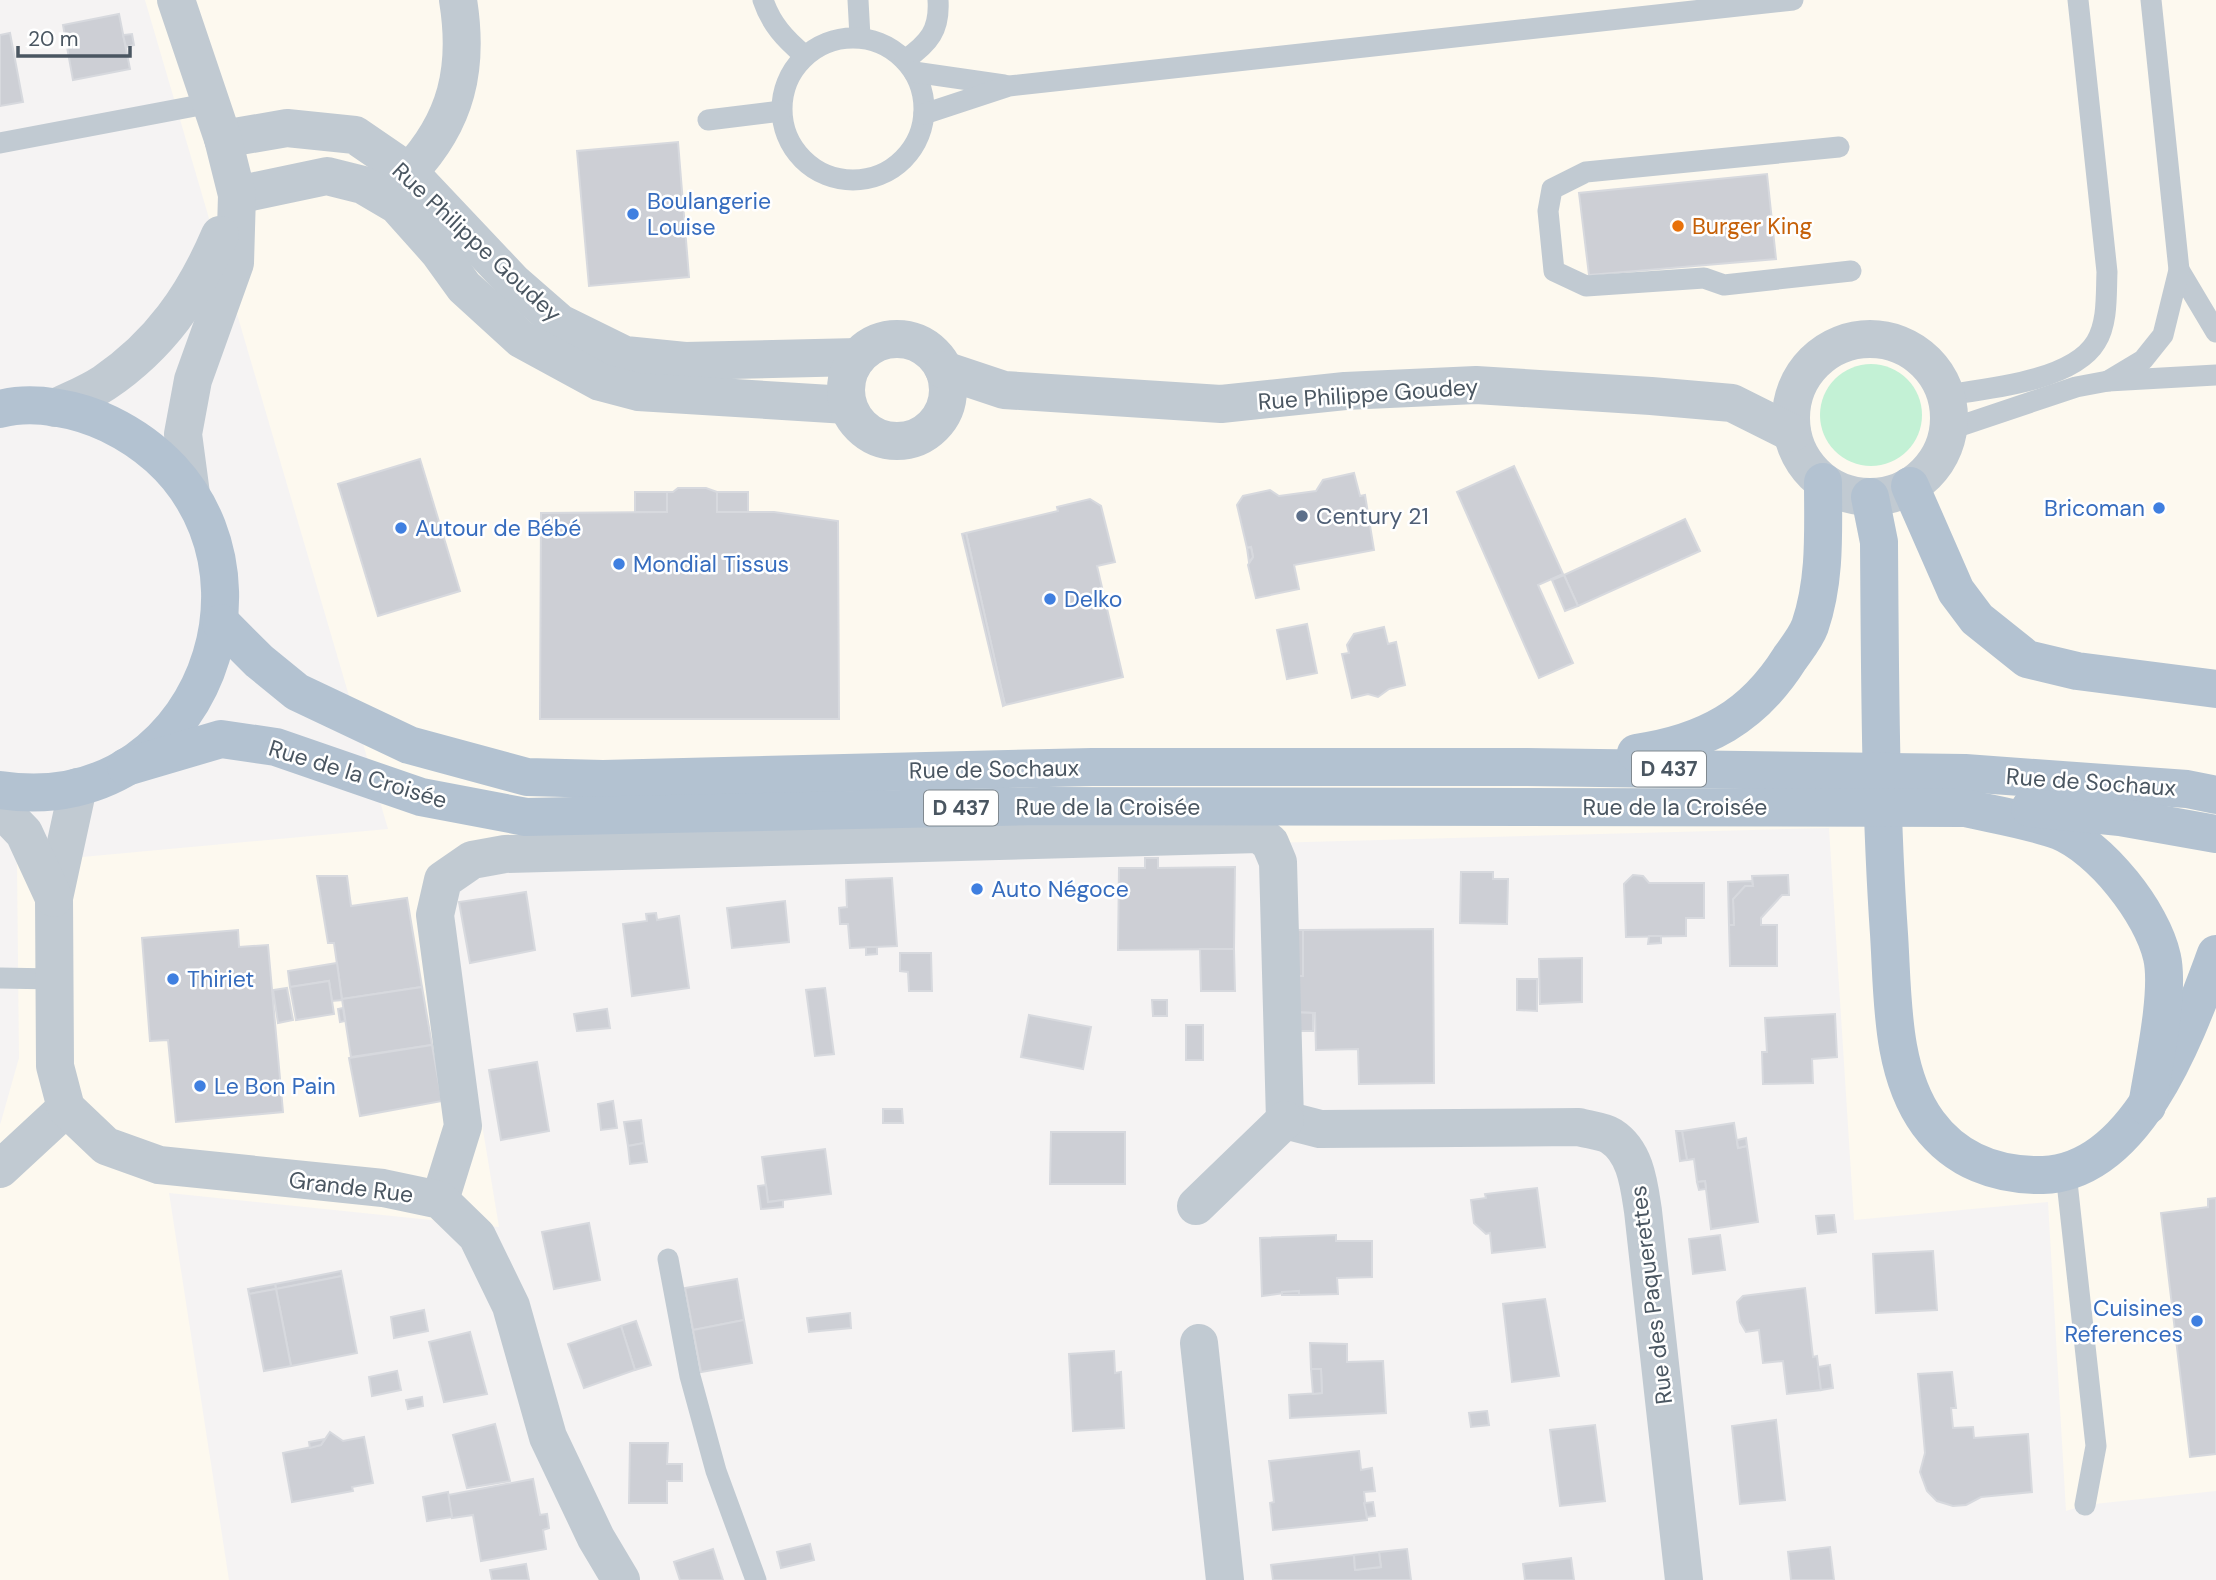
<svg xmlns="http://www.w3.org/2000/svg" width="2216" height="1580" viewBox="0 0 2216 1580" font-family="'DM Sans',sans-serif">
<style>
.commercial{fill:#fdf9ef}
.green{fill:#c3f1d5}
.building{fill:#cdcfd5;stroke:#d7d9de;stroke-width:2}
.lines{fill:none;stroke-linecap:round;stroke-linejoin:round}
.service{stroke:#c1cad2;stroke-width:21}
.minor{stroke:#c1cad2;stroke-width:38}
.tertiary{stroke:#c1cad2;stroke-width:38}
.primary{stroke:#b3c2d1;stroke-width:38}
.shop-dot{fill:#3f7fe0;stroke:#fff;stroke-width:2.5}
.food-dot{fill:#e8710a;stroke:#fff;stroke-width:2.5}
.service-dot{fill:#5c6f8a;stroke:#fff;stroke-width:2.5}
.labels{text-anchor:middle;stroke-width:5;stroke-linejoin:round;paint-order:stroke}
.shield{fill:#fff;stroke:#808990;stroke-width:2}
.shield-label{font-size:21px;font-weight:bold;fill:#4a5661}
.shop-label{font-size:23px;fill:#366cbe;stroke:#fff;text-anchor:start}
.food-label{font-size:23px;fill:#c56008;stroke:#fff;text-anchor:start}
.street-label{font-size:23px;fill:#4a5661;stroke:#fff}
.service-label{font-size:23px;fill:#4e5e75;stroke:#fff;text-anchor:start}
</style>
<rect width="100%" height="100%" fill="#f5f3f3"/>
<polygon class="commercial" points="145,0 2216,0 2216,1491 2085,1505 2066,1511 2048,1202 1854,1220 1829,828 439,865 499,1227 169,1193 229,1580 0,1580 0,1125 19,1058 17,863 388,829"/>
<circle class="green" cx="1871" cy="415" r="51"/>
<g class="building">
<polygon points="119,14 130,69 73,80 63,25"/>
<polygon points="10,33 23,102 0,106 0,35"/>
<polygon points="132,34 134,45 126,47 123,35"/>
<polygon points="678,142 689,277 589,286 577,151"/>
<polygon points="1767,174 1776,259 1589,275 1579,193"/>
<polygon points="420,459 460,591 378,616 338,484"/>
<polygon points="1514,466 1563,574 1538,585 1573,663 1539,678 1457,492"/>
<polygon points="1354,473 1360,496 1365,495 1374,550 1294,565 1299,589 1256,598 1248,565 1253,557 1251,547 1247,548 1237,505 1243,496 1270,490 1279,496 1316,491 1323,480"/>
<polygon points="678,488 706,488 717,492 717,512 774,512 838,521 839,719 540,719 541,513 667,512 667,492 673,492"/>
<rect x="635" y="492" width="32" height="20"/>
<rect x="717" y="492" width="31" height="20"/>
<polygon points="1090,499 1101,506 1115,562 1097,566 1123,677 1005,705 966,533 1058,511 1057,507"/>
<polygon points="1685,519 1700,551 1578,606 1564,575"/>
<polygon points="966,533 1005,705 1003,706 962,534"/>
<polygon points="1251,547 1253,557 1249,562 1247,548"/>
<polygon points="1564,575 1578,606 1565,611 1552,580"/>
<polygon points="1307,624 1317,673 1287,679 1277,630"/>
<polygon points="1384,627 1388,644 1396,642 1405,685 1389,689 1378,697 1368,694 1352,698 1342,654 1349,653 1347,645 1354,634"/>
<polygon points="1145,858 1158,858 1158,868 1235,867 1234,949 1118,950 1119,868 1145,868"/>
<polygon points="1461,872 1493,872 1493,879 1508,879 1507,924 1460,923"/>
<polygon points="1633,875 1643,876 1649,883 1704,883 1704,918 1686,918 1686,936 1626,937 1624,884"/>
<polygon points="1788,875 1789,895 1782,895 1761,918 1761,925 1777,925 1777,966 1730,966 1729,925 1734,925 1733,899 1745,886 1753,886 1752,876"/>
<polygon points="317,876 347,876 351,906 407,898 422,987 342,999 334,943 328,943"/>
<polygon points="892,878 897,946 850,948 848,924 840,924 839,908 847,907 846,880"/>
<polygon points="1752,881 1753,886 1745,886 1733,899 1734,925 1729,925 1728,882"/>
<polygon points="526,892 535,950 470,963 459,902"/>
<polygon points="785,901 789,942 732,948 727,908"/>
<polygon points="656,913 657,920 679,916 689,988 632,996 623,924 647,921 646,914"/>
<polygon points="1433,929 1434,1083 1359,1084 1358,1049 1316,1050 1315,1013 1290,1012 1290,976 1303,976 1303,930"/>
<polygon points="238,930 239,947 268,945 283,1112 176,1122 168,1040 150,1041 142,938"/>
<polygon points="1289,930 1303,930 1303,976 1290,976"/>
<polygon points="1649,936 1661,936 1661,943 1648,944"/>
<polygon points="866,947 877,947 877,954 866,955"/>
<polygon points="1200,949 1234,949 1235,991 1201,991"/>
<polygon points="900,953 931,953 932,991 909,991 908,972 900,971"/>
<polygon points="1582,958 1582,1002 1540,1004 1539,959"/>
<polygon points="337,963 342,1000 332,1001 329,981 290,987 288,971"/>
<polygon points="1517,979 1537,979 1537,1011 1517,1010"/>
<polygon points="329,981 334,1014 296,1020 290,987"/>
<polygon points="422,987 432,1045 351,1057 342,999"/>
<polygon points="287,988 293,1020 278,1023 273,990"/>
<polygon points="825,988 834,1054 815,1056 806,990"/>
<polygon points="1152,1000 1167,1000 1167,1016 1153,1016"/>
<polygon points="343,1008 345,1021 340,1022 338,1009"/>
<polygon points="607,1009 610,1028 577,1031 574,1014"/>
<polygon points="1290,1012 1313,1013 1313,1031 1290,1031"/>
<polygon points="1835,1014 1837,1057 1812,1059 1813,1083 1763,1084 1762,1052 1767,1052 1765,1018"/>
<polygon points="1029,1015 1091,1027 1083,1069 1021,1057"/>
<rect x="1186" y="1025" width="17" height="35"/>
<polygon points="432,1045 442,1101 360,1116 349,1058"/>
<polygon points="537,1062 549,1131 501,1140 489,1070"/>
<polygon points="613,1101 617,1128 601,1130 598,1104"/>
<polygon points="883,1109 902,1109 903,1123 883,1123"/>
<polygon points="641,1120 644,1143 628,1146 624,1122"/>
<polygon points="1734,1123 1738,1148 1747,1146 1758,1222 1711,1229 1705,1181 1697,1182 1694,1159 1687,1160 1682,1131"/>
<polygon points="1676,1131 1682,1131 1687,1160 1680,1161"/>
<polygon points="1051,1132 1125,1132 1125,1184 1050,1184"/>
<polygon points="1746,1138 1747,1146 1738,1148 1737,1140"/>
<polygon points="644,1143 647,1162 630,1164 628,1146"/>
<polygon points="825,1149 831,1194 768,1202 762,1157"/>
<polygon points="1705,1181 1706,1189 1699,1190 1697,1182"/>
<polygon points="766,1185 768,1202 783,1200 783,1207 761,1209 758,1186"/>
<polygon points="1537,1188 1545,1247 1492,1253 1490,1233 1486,1234 1474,1223 1471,1200 1486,1198 1485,1194"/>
<polygon points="2216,1198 2216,1454 2190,1457 2161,1213 2208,1207 2208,1199"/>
<polygon points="1834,1215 1836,1232 1818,1234 1816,1216"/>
<polygon points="589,1223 600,1280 554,1289 542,1232"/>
<polygon points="1336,1235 1336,1241 1372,1241 1372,1277 1337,1278 1338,1294 1299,1295 1299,1291 1262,1296 1260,1238"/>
<polygon points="1720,1235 1725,1270 1693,1274 1689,1239"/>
<polygon points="1933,1251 1937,1310 1876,1313 1873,1254"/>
<polygon points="341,1271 342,1276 276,1289 275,1284"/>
<polygon points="342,1276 357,1353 291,1366 276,1289"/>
<polygon points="737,1279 744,1320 693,1330 685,1288"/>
<polygon points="275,1284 276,1289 249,1294 248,1289"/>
<polygon points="1805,1288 1813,1357 1817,1356 1821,1390 1787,1394 1783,1361 1763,1363 1759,1330 1746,1332 1740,1322 1737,1302 1743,1296"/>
<polygon points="276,1289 291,1366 264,1371 249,1294"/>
<polygon points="1299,1291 1299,1295 1282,1295 1282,1292"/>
<polygon points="1545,1299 1559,1376 1512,1382 1503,1304"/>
<polygon points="424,1310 428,1331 394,1338 391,1317"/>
<polygon points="850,1313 851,1328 809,1332 807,1318"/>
<polygon points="744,1320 752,1363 701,1372 693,1330"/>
<polygon points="636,1321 651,1365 635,1370 621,1326"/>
<polygon points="621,1326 635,1370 584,1388 568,1344"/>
<polygon points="470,1332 487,1394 444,1402 429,1342"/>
<polygon points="1310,1343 1347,1344 1347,1362 1383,1361 1386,1413 1290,1418 1289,1395 1322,1393 1321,1369 1311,1369"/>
<polygon points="1114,1351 1115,1373 1121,1372 1124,1428 1073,1431 1069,1354"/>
<polygon points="1830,1365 1833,1388 1821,1390 1818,1367"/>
<polygon points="1311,1369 1321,1369 1322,1393 1313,1394"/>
<polygon points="397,1371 401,1390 372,1396 369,1377"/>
<polygon points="1952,1372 1956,1408 1951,1408 1953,1428 1973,1427 1974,1438 2028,1434 2032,1492 1981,1497 1966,1505 1953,1506 1937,1501 1927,1491 1920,1472 1925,1453 1918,1374"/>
<polygon points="422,1397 423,1406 408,1409 406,1400"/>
<polygon points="1487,1411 1489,1425 1471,1427 1469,1413"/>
<polygon points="1776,1420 1785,1500 1740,1504 1732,1426"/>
<polygon points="495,1424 510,1481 467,1488 453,1435"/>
<polygon points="1595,1425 1605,1501 1560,1506 1550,1430"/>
<polygon points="330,1432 343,1441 364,1437 373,1483 352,1487 353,1491 292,1502 283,1453 321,1445"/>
<polygon points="325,1439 321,1445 310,1448 309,1442"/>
<polygon points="630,1443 668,1443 667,1464 682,1464 682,1481 667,1481 667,1503 629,1503"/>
<polygon points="1359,1451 1361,1470 1372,1468 1375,1491 1364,1492 1367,1520 1273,1530 1270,1503 1274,1502 1269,1461"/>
<polygon points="533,1479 540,1515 547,1514 549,1528 543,1530 546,1549 481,1561 473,1515 452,1518 448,1495"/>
<polygon points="448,1492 452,1517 427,1521 423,1497"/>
<polygon points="1373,1502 1375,1516 1367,1517 1364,1503"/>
<polygon points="810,1544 814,1560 781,1568 777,1552"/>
<polygon points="1830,1547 1834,1580 1791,1580 1788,1552"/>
<polygon points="713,1549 723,1580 680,1580 674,1562"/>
<polygon points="1407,1549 1411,1580 1273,1580 1271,1565 1354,1555 1355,1570 1381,1567 1379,1552"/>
<polygon points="1379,1552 1381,1567 1355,1570 1354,1555"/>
<polygon points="1571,1558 1574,1580 1525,1580 1523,1564"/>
<polygon points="526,1564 529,1580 492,1580 490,1570"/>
</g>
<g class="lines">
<g class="service">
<path d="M763 0C771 24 785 39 804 55"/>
<polyline points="858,0 860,37"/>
<circle cx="853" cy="109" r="71"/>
<path d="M905 60C929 43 940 30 938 0"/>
<polyline points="914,72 1004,85"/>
<polyline points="924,114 1009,86 1793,0"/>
<polyline points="708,120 781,111"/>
<polyline points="0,143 211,103"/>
<polyline points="1839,147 1586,172 1552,189 1548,211 1554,271 1586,286 1704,278 1724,285 1851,271"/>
<polyline points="2179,270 2216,332"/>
<polyline points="2108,381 2143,360 2163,335 2179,270 2151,0"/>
<path d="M1946 395C1986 389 2073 381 2096 342 2108 323 2106 294 2107 272L2078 0"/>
<polyline points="1948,430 2076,387 2108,381 2216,375"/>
<polyline points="0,978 54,979"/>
<polyline points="2066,1173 2096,1446 2085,1505"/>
<polyline points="668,1259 690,1376 716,1471 756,1580"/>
</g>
<g class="minor">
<polyline points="223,139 287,128 355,135 409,172 513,282 560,323 625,355 685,361 858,357"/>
<path d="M409 172C457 121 469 68 458 0"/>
<polyline points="237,195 327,176 363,185 397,205 438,251 464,287 521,339 600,382 638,392 847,405"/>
<circle cx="897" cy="390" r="51"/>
<circle cx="1870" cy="418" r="79"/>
<polyline points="944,370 1004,390 1221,404 1345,391 1476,385 1651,396 1732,403 1792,433"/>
<path d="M1285 1120 1320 1129 1579 1127C1589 1130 1603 1131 1611 1136 1636 1152 1639 1185 1643 1211L1684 1580"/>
<polyline points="0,1169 66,1108"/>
<polyline points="440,1200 463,1126 435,915 443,880 472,860 505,854 1259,834 1270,843 1278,862 1285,1120"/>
<polyline points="1196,1206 1285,1120"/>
<polyline points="1199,1343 1225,1580"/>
</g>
<g class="tertiary">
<polyline points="176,0 223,139 237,195 235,263 193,380 183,434 191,494"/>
<path d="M55 408C71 400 89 393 104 383 160 345 194 296 220 235"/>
<polyline points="78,787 54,898 55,1066 66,1108 106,1146 159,1165 383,1188 440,1200 477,1236 511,1306 548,1437 596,1538 621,1580"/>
<polyline points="0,808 24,833 54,898"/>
</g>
<g class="primary">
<path d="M0 409C34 400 78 409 109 424 310 522 217 823 0 790"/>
<polyline points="1910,486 1956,591 1977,619 2027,659 2077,671 2216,689"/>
<path d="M1870 497 1879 542C1880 673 1880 803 1889 934 1893 995 1890 1071 1928 1123 1956 1161 1998 1176 2043 1175 2139 1172 2188 1029 2216 954"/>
<polyline points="221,623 259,661 297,692 409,745 527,777 603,779 1092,767 1527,767 1965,773 2187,789 2216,795"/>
<path d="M1636 753C1705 743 1753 717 1790 658 1797 648 1806 637 1810 626 1826 579 1823 530 1823 482"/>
<path d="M126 767 221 739 276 747 421 797 526 817 1040 806 1965 808C1996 815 2029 820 2059 831 2101 848 2152 912 2162 957 2170 992 2153 1068 2147 1106"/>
<polyline points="2030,808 2120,817 2216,834"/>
</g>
</g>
<g class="shop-dot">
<circle cx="633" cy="214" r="7"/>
<circle cx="2159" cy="508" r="7"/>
<circle cx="401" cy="528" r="7"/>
<circle cx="619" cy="564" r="7"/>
<circle cx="1050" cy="599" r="7"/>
<circle cx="977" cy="889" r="7"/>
<circle cx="173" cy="979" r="7"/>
<circle cx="200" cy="1086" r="7"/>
<circle cx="2197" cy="1321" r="7"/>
</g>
<circle class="food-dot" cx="1678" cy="226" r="7"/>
<circle class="service-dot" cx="1302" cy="516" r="7"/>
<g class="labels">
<g class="shield">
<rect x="1632" y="751.5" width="74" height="35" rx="5"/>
<rect x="924" y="790.5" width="74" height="35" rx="5"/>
</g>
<g class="shield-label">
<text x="1669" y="776">D 437</text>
<text x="961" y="815">D 437</text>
</g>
<g class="shop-label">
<text x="647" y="209">Boulangerie<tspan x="647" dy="26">Louise</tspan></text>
<text x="2145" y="516" text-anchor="end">Bricoman</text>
<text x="415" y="536">Autour de Bébé</text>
<text x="633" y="572">Mondial Tissus</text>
<text x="1064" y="607">Delko</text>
<text x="991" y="897">Auto Négoce</text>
<text x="187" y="987">Thiriet</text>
<text x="214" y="1094">Le Bon Pain</text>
<text x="2183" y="1316" text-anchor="end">Cuisines<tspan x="2183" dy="26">References</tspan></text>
</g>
<g class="food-label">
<text x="1692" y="234">Burger King</text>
</g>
<g class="street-label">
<text transform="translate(477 242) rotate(43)" y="8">Rue Philippe Goudey</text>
<text transform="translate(1368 394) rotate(-4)" y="8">Rue Philippe Goudey</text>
<text transform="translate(994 769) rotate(-1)" y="8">Rue de Sochaux</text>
<text transform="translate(358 774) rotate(17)" y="8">Rue de la Croisée</text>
<text transform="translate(2091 782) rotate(4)" y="8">Rue de Sochaux</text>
<text x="1108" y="815">Rue de la Croisée</text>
<text x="1675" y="815">Rue de la Croisée</text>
<text transform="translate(351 1187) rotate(7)" y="8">Grande Rue</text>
<text transform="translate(1651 1295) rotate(-97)" y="8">Rue des Paquerettes</text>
</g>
<g class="service-label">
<text x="1316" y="524">Century 21</text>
</g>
</g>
<path d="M18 46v10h112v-10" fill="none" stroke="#4a5661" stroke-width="3.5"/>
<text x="28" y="46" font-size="21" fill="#4a5661" stroke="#ffffff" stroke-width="5" paint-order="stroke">20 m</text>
</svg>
